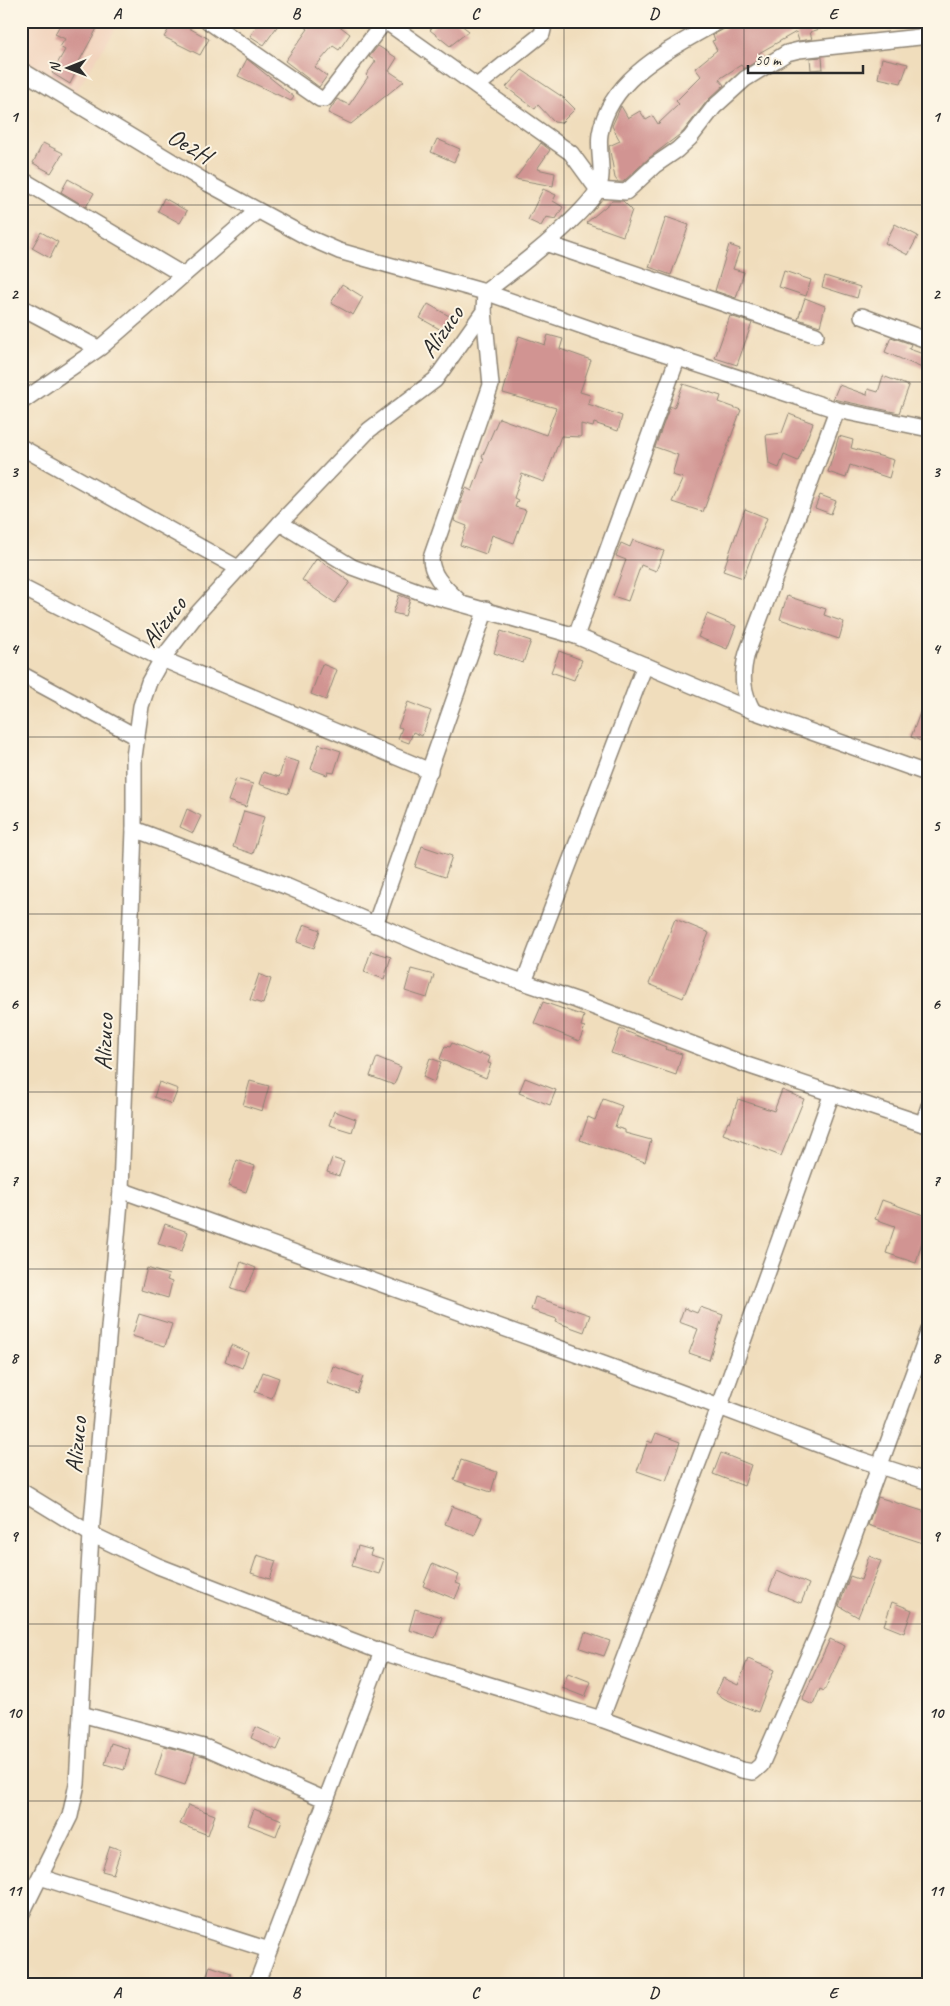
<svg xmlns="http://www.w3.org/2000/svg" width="950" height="2006" viewBox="0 0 950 2006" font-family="Caveat,sans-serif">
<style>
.built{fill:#f2d4be}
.building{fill:#d19492}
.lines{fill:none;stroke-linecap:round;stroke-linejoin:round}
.street-casing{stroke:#8e8474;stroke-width:18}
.street{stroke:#fff;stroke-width:15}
.grid{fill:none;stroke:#2b2b2b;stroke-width:1;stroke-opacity:0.55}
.labels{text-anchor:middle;stroke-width:4;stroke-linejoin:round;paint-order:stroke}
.street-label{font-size:25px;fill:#2b2b2b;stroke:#fcf5e5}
.neatline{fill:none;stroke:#2b2b2b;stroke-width:2}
.grid-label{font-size:16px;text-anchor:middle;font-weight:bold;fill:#2b2b2b}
</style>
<rect width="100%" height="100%" fill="#fcf5e5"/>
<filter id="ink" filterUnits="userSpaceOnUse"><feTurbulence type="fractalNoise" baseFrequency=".02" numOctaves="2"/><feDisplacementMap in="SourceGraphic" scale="10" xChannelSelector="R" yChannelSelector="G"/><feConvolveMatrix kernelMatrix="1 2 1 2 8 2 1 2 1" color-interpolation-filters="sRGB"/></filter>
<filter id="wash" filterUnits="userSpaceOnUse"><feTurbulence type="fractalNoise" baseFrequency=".0096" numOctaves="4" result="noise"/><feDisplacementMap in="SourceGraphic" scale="20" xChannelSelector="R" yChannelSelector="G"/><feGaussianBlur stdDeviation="1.12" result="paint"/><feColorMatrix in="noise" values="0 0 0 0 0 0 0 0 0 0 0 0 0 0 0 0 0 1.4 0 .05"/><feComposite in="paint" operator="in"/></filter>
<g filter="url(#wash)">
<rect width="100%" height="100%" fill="#f0ddbc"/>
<polygon class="built" points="21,21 110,21 117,26 75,93 21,58"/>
<g id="blocks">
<g class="building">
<polygon points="62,21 101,21 74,71 76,72 70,84 52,73 65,50 60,47 65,39 55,34"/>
<polygon points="174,21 193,21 189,28 209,39 200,55 164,37"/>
<polygon points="261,21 281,21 264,45 250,36"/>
<polygon points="297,21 333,21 350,34 339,50 333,46 315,67 327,76 319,87 285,61 308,29"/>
<polygon points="438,21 456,21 469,31 450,46 430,30"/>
<polygon points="731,21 835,21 836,24 810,32 812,39 799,41 796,32 759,53 762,58 744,69 741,65 719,79 724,85 707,101 683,132 649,158 623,182 618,182 615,178 609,146 620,141 612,126 621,106 628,118 640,111 646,120 653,116 658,124 679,104 676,101 701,76 695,68 717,50 712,41 715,40 713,35 724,29"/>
<polygon points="378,46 397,58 389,71 404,81 351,124 328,113 337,99 349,105 368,77 366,75 376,61 369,57"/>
<polygon points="822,57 823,69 811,70 810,58"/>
<polygon points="882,58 908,64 901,83 878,78"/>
<polygon points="247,59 294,97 291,101 238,76"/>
<polygon points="522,70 564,98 575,109 561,123 554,122 538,105 535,109 506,87"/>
<polygon points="437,139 460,149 454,162 431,152"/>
<polygon points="43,143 63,153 51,173 33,163"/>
<polygon points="541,143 550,150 537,169 555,173 553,186 515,179"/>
<polygon points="68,179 94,193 86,207 61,192"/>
<polygon points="543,189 556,195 553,201 563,207 556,219 546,217 541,226 528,220"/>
<polygon points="164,198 187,211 180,223 158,211"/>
<polygon points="612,201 623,201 632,210 623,236 586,223"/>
<polygon points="666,217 689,225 671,275 649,267"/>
<polygon points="895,224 918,236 908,255 885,243"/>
<polygon points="41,232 58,242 50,258 32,248"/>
<polygon points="729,245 740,249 733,269 744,272 736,298 715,291"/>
<polygon points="784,271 811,280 806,296 779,287"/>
<polygon points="825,276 860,287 857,298 822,287"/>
<polygon points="342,284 363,297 353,315 331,303"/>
<polygon points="805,298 825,306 820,326 798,319"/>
<polygon points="428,304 451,317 443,331 420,318"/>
<polygon points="730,316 752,323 737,365 715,358"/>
<polygon points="548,335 563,339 560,349 591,360 580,392 590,395 588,404 622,416 618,431 594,423 593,427 581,424 581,437 561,436 544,482 522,474 514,498 518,500 515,507 526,510 514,543 492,535 486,554 460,545 467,526 454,521 466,488 472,491 484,458 482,457 499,418 546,435 556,408 503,393 519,336 545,345"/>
<polygon points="891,337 911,344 909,349 929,356 929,371 885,352"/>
<polygon points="883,376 909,386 899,413 833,399 839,385 867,395 868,389 878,392"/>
<polygon points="683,384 721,396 719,402 741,410 703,512 672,502 683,478 672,475 678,455 655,447 670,406 674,408"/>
<polygon points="789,414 813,423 798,461 784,455 779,468 769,464 766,435 782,433"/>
<polygon points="839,436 853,440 851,448 894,460 889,478 850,465 846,478 828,472"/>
<polygon points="820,495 836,501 831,514 815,508"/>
<polygon points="745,509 767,518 743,578 723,571"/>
<polygon points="633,540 664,551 656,571 641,565 628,601 613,596 626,560 616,556 621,543 630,547"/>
<polygon points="317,558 350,582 335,603 302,580"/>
<polygon points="399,595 410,599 405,616 393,613"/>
<polygon points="787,596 826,609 824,615 844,622 839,639 780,619"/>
<polygon points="707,614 736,626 727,649 698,637"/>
<polygon points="501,631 531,641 523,663 494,653"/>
<polygon points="559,651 582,660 574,680 551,672"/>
<polygon points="322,664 337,670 326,700 311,694"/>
<polygon points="927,694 929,694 929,744 911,737"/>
<polygon points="408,702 431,711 422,736 413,732 409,743 398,739 402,728 398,727"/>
<polygon points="319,744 341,751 334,773 328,772 327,775 311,769"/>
<polygon points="285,758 299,762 288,794 259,784 263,772 279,777"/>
<polygon points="236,779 253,784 246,807 228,801"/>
<polygon points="187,809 201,816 193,833 180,827"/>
<polygon points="244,811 264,817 253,854 233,847"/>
<polygon points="422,846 452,856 445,877 415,867"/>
<polygon points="675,919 709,933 683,998 649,984"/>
<polygon points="304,924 320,930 314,948 297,942"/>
<polygon points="371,951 391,957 384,979 364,972"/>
<polygon points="411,969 434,975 427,998 405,991"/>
<polygon points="259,974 271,979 263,1004 250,1000"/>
<polygon points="543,1002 584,1016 581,1026 585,1027 579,1041 534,1023"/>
<polygon points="620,1029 666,1047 665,1049 682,1054 676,1075 611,1053"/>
<polygon points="452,1043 479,1055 480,1053 490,1057 488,1063 491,1064 486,1078 440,1059 445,1046 450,1047"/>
<polygon points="377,1057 401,1067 394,1085 370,1076"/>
<polygon points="430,1058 441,1062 434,1082 423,1077"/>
<polygon points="525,1078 556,1090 550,1105 519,1093"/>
<polygon points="250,1081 269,1086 262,1111 243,1105"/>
<polygon points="159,1082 178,1089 172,1104 154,1097"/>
<polygon points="782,1090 804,1099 781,1156 723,1134 728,1122 730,1123 738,1099 774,1111"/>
<polygon points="603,1099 622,1106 615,1127 625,1130 625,1133 651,1140 645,1162 580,1140 588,1117 595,1120"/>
<polygon points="334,1111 356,1119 352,1132 329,1125"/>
<polygon points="332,1158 344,1162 339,1176 327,1172"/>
<polygon points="237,1160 255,1166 246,1192 228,1186"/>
<polygon points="882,1200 929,1217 916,1263 886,1253 895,1226 875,1219"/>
<polygon points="165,1224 188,1232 182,1251 158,1244"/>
<polygon points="241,1262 256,1268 245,1293 231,1289"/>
<polygon points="147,1268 169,1275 167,1280 172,1282 168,1298 141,1290"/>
<polygon points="535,1297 590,1315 584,1332 556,1322 557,1319 531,1310"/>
<polygon points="700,1307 723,1315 709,1360 689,1353 698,1329 679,1322 684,1308 697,1313"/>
<polygon points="139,1314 172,1324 165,1346 132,1336"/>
<polygon points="231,1345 248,1352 242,1368 225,1361"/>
<polygon points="333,1366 363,1377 357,1393 327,1383"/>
<polygon points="263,1372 279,1378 272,1398 255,1392"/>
<polygon points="656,1433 680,1442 666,1481 637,1471 648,1441 652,1443"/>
<polygon points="721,1453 751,1465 744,1486 713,1474"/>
<polygon points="461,1460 497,1472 491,1492 454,1480"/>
<polygon points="878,1497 929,1513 929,1537 926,1536 923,1543 868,1525"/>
<polygon points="452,1506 482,1517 475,1535 445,1524"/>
<polygon points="358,1546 372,1550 370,1555 384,1559 379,1574 352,1566"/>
<polygon points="257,1555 276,1561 270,1579 251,1573"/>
<polygon points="869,1556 881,1561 858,1617 839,1606 850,1576 861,1580"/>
<polygon points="432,1564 459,1575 456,1583 461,1585 455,1599 423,1586"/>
<polygon points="777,1570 809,1584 801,1603 769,1590"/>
<polygon points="892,1602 912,1610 904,1633 884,1625"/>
<polygon points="415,1609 442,1617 435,1638 409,1630"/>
<polygon points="585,1632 610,1641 604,1656 580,1648"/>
<polygon points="830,1639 845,1646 824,1691 820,1689 813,1705 802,1700"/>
<polygon points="748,1659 774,1670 758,1712 725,1699 716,1693 723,1678 738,1685"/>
<polygon points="568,1673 591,1682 585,1697 562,1688"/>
<polygon points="256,1727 282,1739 277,1750 251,1738"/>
<polygon points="111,1743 130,1749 124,1770 105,1764"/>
<polygon points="164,1746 195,1754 185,1785 155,1775"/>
<polygon points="188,1805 215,1815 208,1835 180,1824"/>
<polygon points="254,1809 282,1820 276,1836 248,1825"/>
<polygon points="110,1846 121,1850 113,1874 102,1871"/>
<polygon points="210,1966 231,1973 227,1985 215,1985 205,1981"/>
</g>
</g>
</g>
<g filter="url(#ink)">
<use href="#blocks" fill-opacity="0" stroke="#8e8474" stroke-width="1"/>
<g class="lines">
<defs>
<g id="street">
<polyline points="208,21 320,99 325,99 385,21"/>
<polyline points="385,21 571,153 598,190 626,192 655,165 677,150 690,138 714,107 745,79 787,53 799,50 929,36"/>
<polyline points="21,70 209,184 307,237 339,251 485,292 608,335 837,410 929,429"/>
<polyline points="477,86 542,34 545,21"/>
<polyline points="21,179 183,275"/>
<polyline points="548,244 816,335"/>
<polyline points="21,307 98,348"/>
<polyline points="862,316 929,341"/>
<polyline points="21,402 101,347 257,211"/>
<polyline points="21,447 238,568"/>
<polyline points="280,523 352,567 426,594 576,636 753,711 929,774"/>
<polyline points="21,587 162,659 430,771"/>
<path d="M460 602C447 589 431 577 431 558L491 385 484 311"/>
<polyline points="576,636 678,357"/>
<polyline points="21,674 137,737"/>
<path d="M753 711C742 691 741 675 747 653L837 410"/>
<polyline points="134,829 288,887 459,960 576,1000 747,1065 929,1126"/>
<polyline points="375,925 486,609"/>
<polyline points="524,982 645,665"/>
<polyline points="923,1124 929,1106"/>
<polyline points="121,1190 653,1382 849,1456 929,1482"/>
<polyline points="21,1491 91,1534 158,1566 266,1608 382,1652 601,1719 742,1770 753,1772 761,1765 821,1627 929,1330"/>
<polyline points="81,1714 207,1748 326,1800"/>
<polyline points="601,1719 719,1408 832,1093"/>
<polyline points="40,1877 269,1950"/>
<path d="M21 1915 70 1816 77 1784 91 1534 121 1190 134 829V757L141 706 149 682 162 659 196 615 280 523 369 430 435 380 484 311 485 292C517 268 547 245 575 217 583 209 592 200 597 191 606 174 597 152 600 134 610 76 673 48 719 21"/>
<polyline points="256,1985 382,1652"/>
</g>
</defs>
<use href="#street" class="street-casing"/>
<use href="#street" class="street"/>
</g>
</g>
<path class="grid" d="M206 21V1985M386 21V1985M564 21V1985M744 21V1985M21 205H929M21 382H929M21 560H929M21 737H929M21 914H929M21 1092H929M21 1269H929M21 1446H929M21 1624H929M21 1801H929"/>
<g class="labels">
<g class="street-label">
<text transform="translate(190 145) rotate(31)" y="9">Oe2H</text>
<text transform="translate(441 331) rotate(-55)" y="9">Alizuco</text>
<text transform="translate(163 621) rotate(-52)" y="9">Alizuco</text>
<text transform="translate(103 1042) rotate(-88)" y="9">Alizuco</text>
<text transform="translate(75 1445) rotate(-85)" y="9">Alizuco</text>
</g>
</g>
<rect width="950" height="2006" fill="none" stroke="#fcf5e5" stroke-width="55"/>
<g transform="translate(68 68) rotate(269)" stroke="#fcf5e5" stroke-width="4" paint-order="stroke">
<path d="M0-4L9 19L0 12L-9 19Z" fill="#2b2b2b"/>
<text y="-8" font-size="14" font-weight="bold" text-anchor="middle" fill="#2b2b2b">N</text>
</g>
<path d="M748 65v8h115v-8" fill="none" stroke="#2b2b2b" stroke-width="2.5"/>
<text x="755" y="65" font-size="15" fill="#2b2b2b" stroke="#fcf5e5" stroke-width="4" paint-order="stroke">50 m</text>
<rect x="28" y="28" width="894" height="1950" class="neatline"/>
<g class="grid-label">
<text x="117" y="19">A</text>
<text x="296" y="19">B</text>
<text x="475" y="19">C</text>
<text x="654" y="19">D</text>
<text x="833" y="19">E</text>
<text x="14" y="122">1</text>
<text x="936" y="122">1</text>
<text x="14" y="299">2</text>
<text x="936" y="299">2</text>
<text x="14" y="477">3</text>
<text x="936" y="477">3</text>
<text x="14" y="654">4</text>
<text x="936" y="654">4</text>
<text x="14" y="831">5</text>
<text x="936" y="831">5</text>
<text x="14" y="1009">6</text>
<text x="936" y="1009">6</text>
<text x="14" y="1186">7</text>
<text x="936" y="1186">7</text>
<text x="14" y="1363">8</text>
<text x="936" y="1363">8</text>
<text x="14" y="1541">9</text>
<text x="936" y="1541">9</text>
<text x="14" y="1718">10</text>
<text x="936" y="1718">10</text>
<text x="14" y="1896">11</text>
<text x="936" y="1896">11</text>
<text x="117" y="1998">A</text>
<text x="296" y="1998">B</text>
<text x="475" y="1998">C</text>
<text x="654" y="1998">D</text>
<text x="833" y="1998">E</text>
</g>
</svg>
